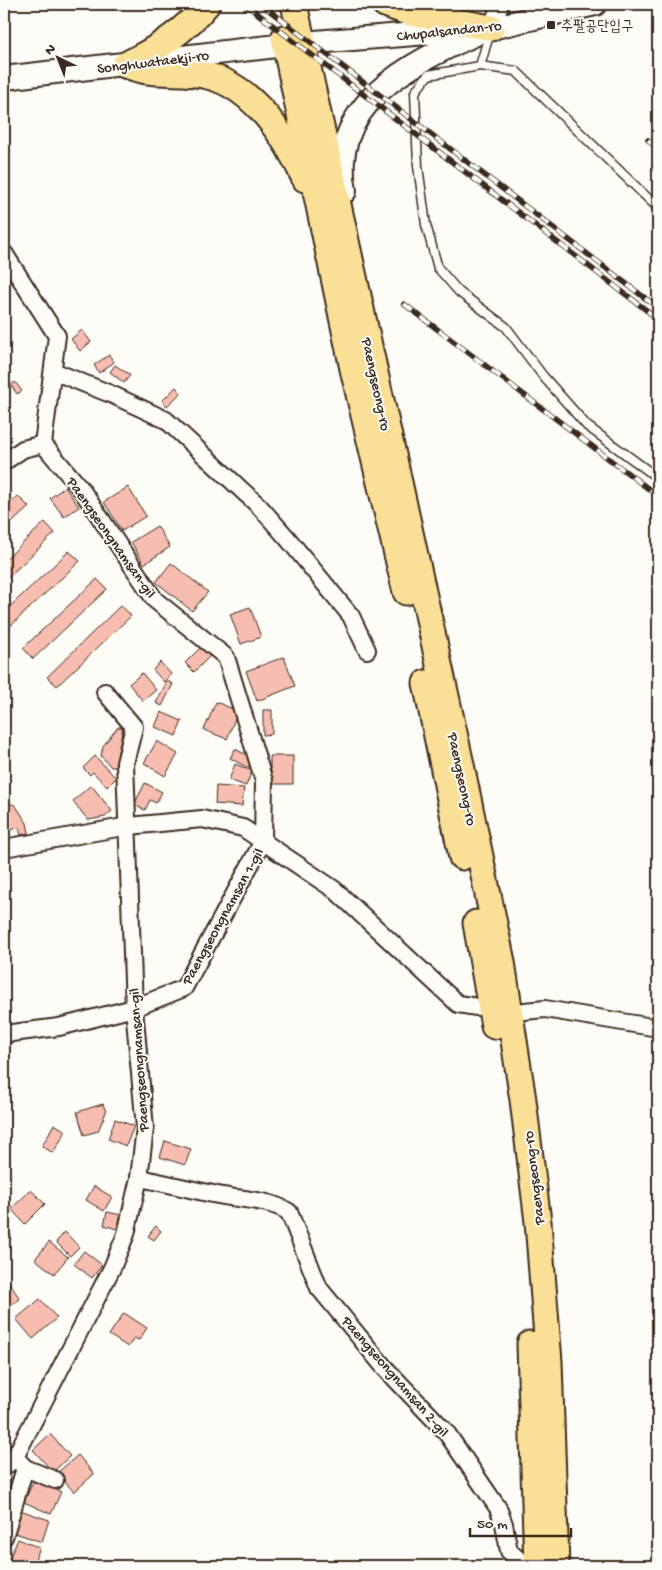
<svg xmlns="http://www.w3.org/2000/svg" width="662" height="1570" viewBox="0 0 662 1570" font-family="'Gochi Hand','Poor Story',sans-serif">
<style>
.building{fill:#f7bdb0;stroke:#3b2a1e}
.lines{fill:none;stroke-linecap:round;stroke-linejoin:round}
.lane-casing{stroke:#3b2a1e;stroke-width:11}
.street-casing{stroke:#3b2a1e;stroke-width:20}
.secondary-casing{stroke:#3b2a1e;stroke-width:26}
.primary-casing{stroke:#3b2a1e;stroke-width:29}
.lane{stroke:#fdfcf7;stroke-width:8}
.street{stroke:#fdfcf7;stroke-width:16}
.secondary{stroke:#fdfcf7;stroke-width:22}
.primary{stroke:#fadf96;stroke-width:25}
.rail-casing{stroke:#3b2a1e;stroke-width:5.5}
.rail{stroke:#fdfcf7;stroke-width:4;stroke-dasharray:11;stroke-linecap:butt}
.poi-dot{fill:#3b2a1e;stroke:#fdfcf7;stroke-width:2}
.labels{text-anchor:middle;stroke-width:4;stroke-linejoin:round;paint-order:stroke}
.poi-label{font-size:15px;fill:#3b2a1e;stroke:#fdfcf7;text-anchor:start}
.street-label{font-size:15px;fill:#3b2a1e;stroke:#fdfcf7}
</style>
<rect width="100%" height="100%" fill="#fdfcf7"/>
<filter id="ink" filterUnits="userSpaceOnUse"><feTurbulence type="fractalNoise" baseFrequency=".02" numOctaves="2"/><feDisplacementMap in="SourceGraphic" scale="10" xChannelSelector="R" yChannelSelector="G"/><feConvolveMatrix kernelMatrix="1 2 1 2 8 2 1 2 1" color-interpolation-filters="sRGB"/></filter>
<g filter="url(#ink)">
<g class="building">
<polygon points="82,330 91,342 80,351 71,339"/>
<polygon points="109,355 114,362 99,373 94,365"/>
<polygon points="115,365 130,375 124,383 110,372"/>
<polygon points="15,382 22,391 17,394 11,385"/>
<polygon points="176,387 181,393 167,406 162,401"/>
<polygon points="65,487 79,507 64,517 50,498"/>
<polygon points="128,487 146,516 122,531 104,502"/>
<polygon points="18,496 29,507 4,530 4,509"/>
<polygon points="45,522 55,533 4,581 4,561"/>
<polygon points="157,526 170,547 144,564 131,542"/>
<polygon points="69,551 80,561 6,630 4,628 4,612"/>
<polygon points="171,563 208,592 192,611 156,582"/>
<polygon points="97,579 107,589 33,659 23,648"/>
<polygon points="121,605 131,616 57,686 47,677"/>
<polygon points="250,607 261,637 241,644 230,614"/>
<polygon points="201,647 210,656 194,672 185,663"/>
<polygon points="284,657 295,686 257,701 246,671"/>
<polygon points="160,662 171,674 164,682 153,670"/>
<polygon points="142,673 156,690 143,701 129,684"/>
<polygon points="167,681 173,684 162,706 156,703"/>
<polygon points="216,702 238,711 227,739 204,730"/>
<polygon points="263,710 272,710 272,734 263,735"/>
<polygon points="161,712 182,721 176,736 155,727"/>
<polygon points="118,727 123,727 115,767 111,767 101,756 103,746"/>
<polygon points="157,741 178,754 165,776 144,763"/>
<polygon points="235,749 253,758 248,768 230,758"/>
<polygon points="95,756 116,778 107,787 93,772 90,775 83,768"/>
<rect x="270" y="756" width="23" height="28"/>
<polygon points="235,764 252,771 246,786 229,780"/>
<polygon points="145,783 162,792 156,803 150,800 145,810 134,805"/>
<polygon points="91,785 112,811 105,817 88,820 73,801"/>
<polygon points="216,786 244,788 242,806 215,804"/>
<polygon points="4,800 16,806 27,823 29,833 21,835 19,828 9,830 10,840 4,841"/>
<polygon points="103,1104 106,1112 98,1131 84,1135 77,1112"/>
<polygon points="115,1119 134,1126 126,1146 108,1139"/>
<polygon points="54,1124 66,1131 53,1153 42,1146"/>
<polygon points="165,1141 191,1149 185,1165 160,1157"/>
<polygon points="94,1186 112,1197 104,1211 86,1200"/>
<polygon points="31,1190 45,1204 25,1224 11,1209"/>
<polygon points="107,1212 121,1215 117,1229 104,1225"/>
<polygon points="156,1226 161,1231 154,1240 148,1236"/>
<polygon points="4,1232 11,1235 4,1254"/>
<polygon points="65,1232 79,1247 70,1256 56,1242"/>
<polygon points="49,1242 68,1257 54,1274 35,1259"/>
<polygon points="84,1251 102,1265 92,1278 74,1264"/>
<polygon points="8,1281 20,1299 4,1309 4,1284"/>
<polygon points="40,1299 57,1318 33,1339 16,1319"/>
<polygon points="124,1313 147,1328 139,1340 134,1338 128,1347 109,1335"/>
<polygon points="50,1434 70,1456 53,1472 33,1450"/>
<polygon points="78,1455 94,1474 74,1492 57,1473"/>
<polygon points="34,1480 61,1492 51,1514 24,1502"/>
<polygon points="20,1510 49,1520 42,1542 12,1532"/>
<polygon points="18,1539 40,1548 32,1566 6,1566"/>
</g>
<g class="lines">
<defs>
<g id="lane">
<polyline points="480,66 490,32"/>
<polyline points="658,208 516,71 480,66 428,75 415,92 418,166 426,225 438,268 459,292 506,327 543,376 587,426 658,478"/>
</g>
<g id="street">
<polyline points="491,28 499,8 497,4"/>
<polyline points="4,253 57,336 43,444 81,489 155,600 226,657 264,781 263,841 184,988 134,1008 59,1027 4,1034"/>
<polyline points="53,371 113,395 166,420 259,506 288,539 351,616 367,650"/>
<polyline points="4,462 23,449 43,444"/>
<polyline points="4,848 129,826 202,819 243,828 335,890 458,1004 477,1007"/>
<polyline points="524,1011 545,1009 658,1028"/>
<path d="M139 1178C166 1183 192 1190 218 1195 242 1200 268 1199 289 1212L319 1288 384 1367 446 1432 498 1508 504 1524 509 1551 525 1565"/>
<polyline points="4,1465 7,1465 15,1457 112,1268 126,1234 139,1178 145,1128 134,1008 125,763 134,727 105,692"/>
<polyline points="25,1468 55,1480"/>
<polyline points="4,1537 25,1468 15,1457"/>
</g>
<g id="secondary">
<polyline points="4,78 302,43 491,28 595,4"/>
<path d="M345 191C327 104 410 64 476 34"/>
</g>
<g id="primary">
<polyline points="294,4 460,760 502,962 523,1100 538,1222 549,1362 556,1566"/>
<polyline points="385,4 410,13 491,28"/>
<polyline points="284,38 353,369 406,592"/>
<path d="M125 65C132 67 139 70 147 71 167 74 188 71 208 76 254 87 287 139 305 179"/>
<path d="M125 65C156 50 185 31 207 4"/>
<polyline points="426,683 462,857"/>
<polyline points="476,923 494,1026"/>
<polyline points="530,1344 537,1566"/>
</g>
</defs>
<use href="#lane" class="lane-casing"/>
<use href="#street" class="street-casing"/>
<use href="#secondary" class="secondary-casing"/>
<use href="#primary" class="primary-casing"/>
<use href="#lane" class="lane"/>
<use href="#street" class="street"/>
<use href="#secondary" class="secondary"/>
<use href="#primary" class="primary"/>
<defs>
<g id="rail">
<polyline points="245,4 658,319"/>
<polyline points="261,4 658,308"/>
<polyline points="648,140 658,149"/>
<polyline points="404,304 658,496"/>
</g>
</defs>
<use href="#rail" class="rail-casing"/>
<use href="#rail" class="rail"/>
</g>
</g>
<rect class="poi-dot" x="546" y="20" width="10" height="10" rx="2.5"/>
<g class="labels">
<g class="poi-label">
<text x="561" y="30">추팔공단입구</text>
</g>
<g class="street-label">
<text transform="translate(449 30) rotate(-6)" y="5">Chupalsandan-ro</text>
<text transform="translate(153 61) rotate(-7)" y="5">Songhwataekji-ro</text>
<text transform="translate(377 384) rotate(78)" y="5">Paengseong-ro</text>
<text transform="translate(112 537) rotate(55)" y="5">Paengseongnamsan-gil</text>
<text transform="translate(463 779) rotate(78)" y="5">Paengseong-ro</text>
<text transform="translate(222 916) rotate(-61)" y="5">Paengseongnamsan 1-gil</text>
<text transform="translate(138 1060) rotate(-94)" y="5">Paengseongnamsan-gil</text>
<text transform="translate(533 1178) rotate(-97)" y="5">Paengseong-ro</text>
<text transform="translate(396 1376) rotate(49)" y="5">Paengseongnamsan 2-gil</text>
</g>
</g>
<rect width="662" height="1570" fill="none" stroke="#fdfcf7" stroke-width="20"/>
<rect x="10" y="10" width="642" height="1550" fill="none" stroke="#3b2a1e" stroke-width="2" filter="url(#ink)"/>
<g transform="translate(58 58) rotate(317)" stroke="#fdfcf7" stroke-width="4" paint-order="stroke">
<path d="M0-4L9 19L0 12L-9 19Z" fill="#3b2a1e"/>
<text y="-8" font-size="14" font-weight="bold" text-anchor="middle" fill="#3b2a1e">N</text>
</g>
<path d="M470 1528v8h101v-8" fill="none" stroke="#3b2a1e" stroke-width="2.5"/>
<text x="477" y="1528" font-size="15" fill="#3b2a1e" stroke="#fdfcf7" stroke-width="4" paint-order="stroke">50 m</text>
</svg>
